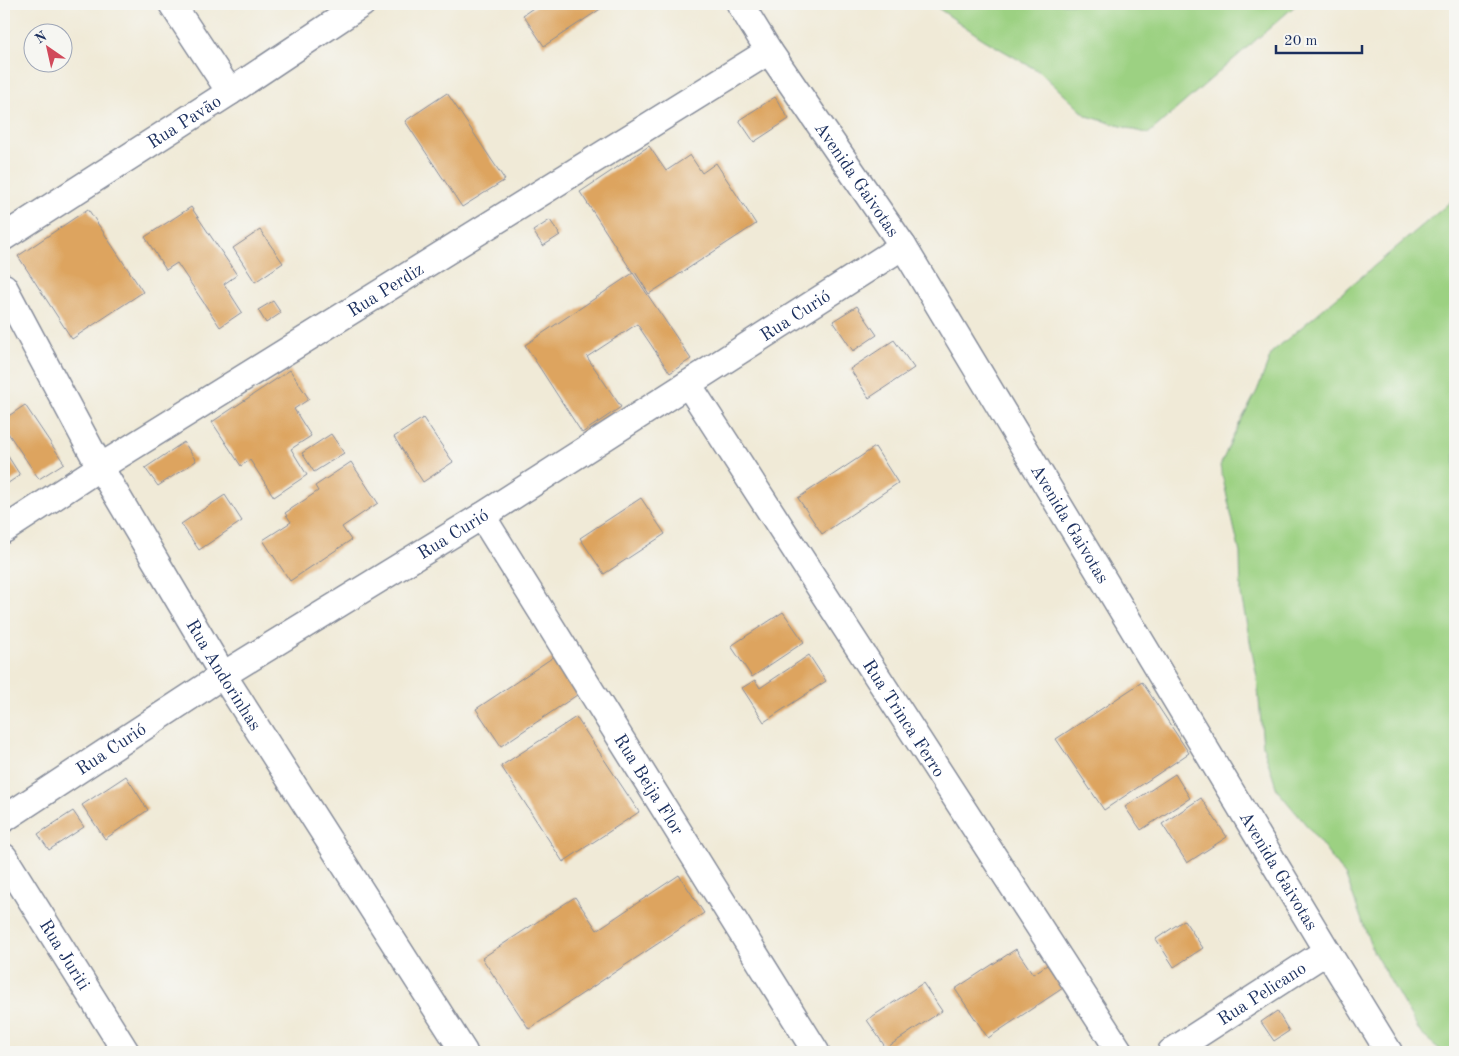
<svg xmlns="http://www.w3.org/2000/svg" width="1459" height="1056" viewBox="0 0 1459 1056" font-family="'Old Standard TT',serif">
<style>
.green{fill:#9cd182;stroke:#5c8070}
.building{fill:#dda45f}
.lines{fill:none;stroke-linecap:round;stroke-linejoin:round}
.street-casing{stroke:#868c9a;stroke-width:29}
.street{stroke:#fff;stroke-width:26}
.labels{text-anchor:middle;stroke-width:4;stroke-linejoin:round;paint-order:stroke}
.street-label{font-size:18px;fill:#1b2f5e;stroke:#f6f6f2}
</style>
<rect width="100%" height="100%" fill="#f6f6f2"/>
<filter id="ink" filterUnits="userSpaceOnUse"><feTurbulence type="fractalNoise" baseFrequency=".02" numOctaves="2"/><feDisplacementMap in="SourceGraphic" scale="10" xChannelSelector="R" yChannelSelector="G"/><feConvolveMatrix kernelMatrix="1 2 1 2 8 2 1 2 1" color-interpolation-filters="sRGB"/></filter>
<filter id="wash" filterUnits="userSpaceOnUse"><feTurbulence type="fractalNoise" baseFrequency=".0096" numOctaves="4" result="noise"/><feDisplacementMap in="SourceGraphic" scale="20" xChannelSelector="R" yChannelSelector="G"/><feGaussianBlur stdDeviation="1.12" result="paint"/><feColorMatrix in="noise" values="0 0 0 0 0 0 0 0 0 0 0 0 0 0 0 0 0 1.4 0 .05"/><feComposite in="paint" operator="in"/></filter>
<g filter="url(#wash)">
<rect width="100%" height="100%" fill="#f0ead7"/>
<g class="green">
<polygon points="932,4 1297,4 1148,134 1087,116 1040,72 983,39"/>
<polygon points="1455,198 1455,1052 1443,1052 1421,1034 1373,951 1346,877 1308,827 1277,790 1263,746 1257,677 1241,595 1240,553 1220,466 1235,432 1257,391 1272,352"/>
</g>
<g id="blocks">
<g class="building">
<polygon points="539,4 608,4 544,46 523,15"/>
<polygon points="447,93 505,180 462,207 405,121"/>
<polygon points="775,97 789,119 754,142 739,120"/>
<polygon points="649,146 666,171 690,155 702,173 716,163 756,224 649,294 635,272 633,273 580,192"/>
<polygon points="191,207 237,275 224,284 242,312 220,327 177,263 166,270 145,237"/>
<polygon points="88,209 143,292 72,339 18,256"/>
<polygon points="550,220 560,235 543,246 533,231"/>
<polygon points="260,230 283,263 255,282 233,248"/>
<polygon points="633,273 691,359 670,373 637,324 587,357 621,407 582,433 525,345"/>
<polygon points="273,301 281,313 266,323 258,310"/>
<polygon points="857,306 877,335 853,351 833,321"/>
<polygon points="894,340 914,368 869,398 850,369"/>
<polygon points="290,370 309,399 294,409 311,436 291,449 307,475 274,497 250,460 241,466 212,422"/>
<polygon points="25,405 64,463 39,479 4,427 4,419"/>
<polygon points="423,418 453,462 423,482 394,437"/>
<polygon points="331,434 344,453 314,472 302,453"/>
<polygon points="184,442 196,461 158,486 145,468"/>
<polygon points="875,447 898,483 822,534 798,498"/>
<polygon points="4,450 20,475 4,486"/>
<polygon points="351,462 378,503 342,527 351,540 290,581 263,540 291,522 285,513 318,491 315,486"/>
<polygon points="225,495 242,521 199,550 181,524"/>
<polygon points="641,498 665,534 604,574 580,538"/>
<polygon points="783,612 804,642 752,677 731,646"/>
<polygon points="558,654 583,691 501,746 476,709"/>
<polygon points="809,655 826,681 764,722 742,688 755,680 760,688"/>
<polygon points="1142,682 1189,753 1104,810 1056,739"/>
<polygon points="576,717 639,812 563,862 501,766"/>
<polygon points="1175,774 1190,798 1141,830 1125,807"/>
<polygon points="126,776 148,810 105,839 82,805"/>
<polygon points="1201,798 1227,837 1187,863 1162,824"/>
<polygon points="73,811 84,827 49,850 38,834"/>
<polygon points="679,875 704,913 529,1029 482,958 575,897 597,930"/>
<polygon points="1184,920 1203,948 1174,967 1156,939"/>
<polygon points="1016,949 1033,974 1047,965 1063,988 988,1038 955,989"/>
<polygon points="923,983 942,1011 886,1048 867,1020"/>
<polygon points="1277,1011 1289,1031 1274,1041 1261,1022"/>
</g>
</g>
</g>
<g filter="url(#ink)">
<use href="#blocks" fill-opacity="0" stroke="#868c9a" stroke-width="1"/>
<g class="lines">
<defs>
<g id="street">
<polyline points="172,4 230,92"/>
<path id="s1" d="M740 4 769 51 903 246 1327 951 1389 1052"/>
<path id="s2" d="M4 237 230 92 362 4"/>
<path id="s3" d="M4 287 100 467 223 675 464 1052"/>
<path id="s4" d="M688 384 1120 1052"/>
<path id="s5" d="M482 516 816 1052"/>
<path id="s6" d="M4 530 100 467 769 51"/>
<path id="s7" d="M4 819 223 675 482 516 903 246"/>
<path id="s8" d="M4 857 126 1052"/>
<path id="s9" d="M1171 1052 1327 951"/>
</g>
</defs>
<use href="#street" class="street-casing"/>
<use href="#street" class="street"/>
</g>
</g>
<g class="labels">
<g class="street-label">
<text dy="6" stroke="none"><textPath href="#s2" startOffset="214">Rua Pavão</textPath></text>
<text dy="6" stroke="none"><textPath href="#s1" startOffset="211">Avenida Gaivotas</textPath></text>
<text dy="6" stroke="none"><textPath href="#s6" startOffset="451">Rua Perdiz</textPath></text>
<text dy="6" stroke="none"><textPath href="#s7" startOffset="938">Rua Curió</textPath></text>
<text dy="6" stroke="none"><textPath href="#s1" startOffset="616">Avenida Gaivotas</textPath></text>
<text dy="6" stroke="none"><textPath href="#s7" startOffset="532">Rua Curió</textPath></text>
<text dy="6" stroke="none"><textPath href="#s3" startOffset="446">Rua Andorinhas</textPath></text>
<text dy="6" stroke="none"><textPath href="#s4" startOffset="398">Rua Trinca Ferro</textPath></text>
<text dy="6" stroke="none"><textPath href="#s7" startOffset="128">Rua Curió</textPath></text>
<text dy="6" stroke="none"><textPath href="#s5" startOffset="316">Rua Beija Flor</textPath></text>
<text dy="6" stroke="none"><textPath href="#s1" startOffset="1021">Avenida Gaivotas</textPath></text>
<text dy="6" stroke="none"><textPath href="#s8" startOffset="115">Rua Juriti</textPath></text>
<text dy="6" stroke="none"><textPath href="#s9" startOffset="108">Rua Pelicano</textPath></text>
</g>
</g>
<rect width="1459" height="1056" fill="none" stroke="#f6f6f2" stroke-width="20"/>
<g transform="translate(48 48) rotate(326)"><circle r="24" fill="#f6f6f2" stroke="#9ea6b7"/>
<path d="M0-4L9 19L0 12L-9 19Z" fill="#d1495b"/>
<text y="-8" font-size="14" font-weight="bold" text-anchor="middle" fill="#1b2f5e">N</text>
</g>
<path d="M1276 45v8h86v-8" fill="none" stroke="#1b2f5e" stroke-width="2.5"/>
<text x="1284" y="45" font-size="15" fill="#1b2f5e" stroke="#f6f6f2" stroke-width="4" paint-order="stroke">20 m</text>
</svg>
